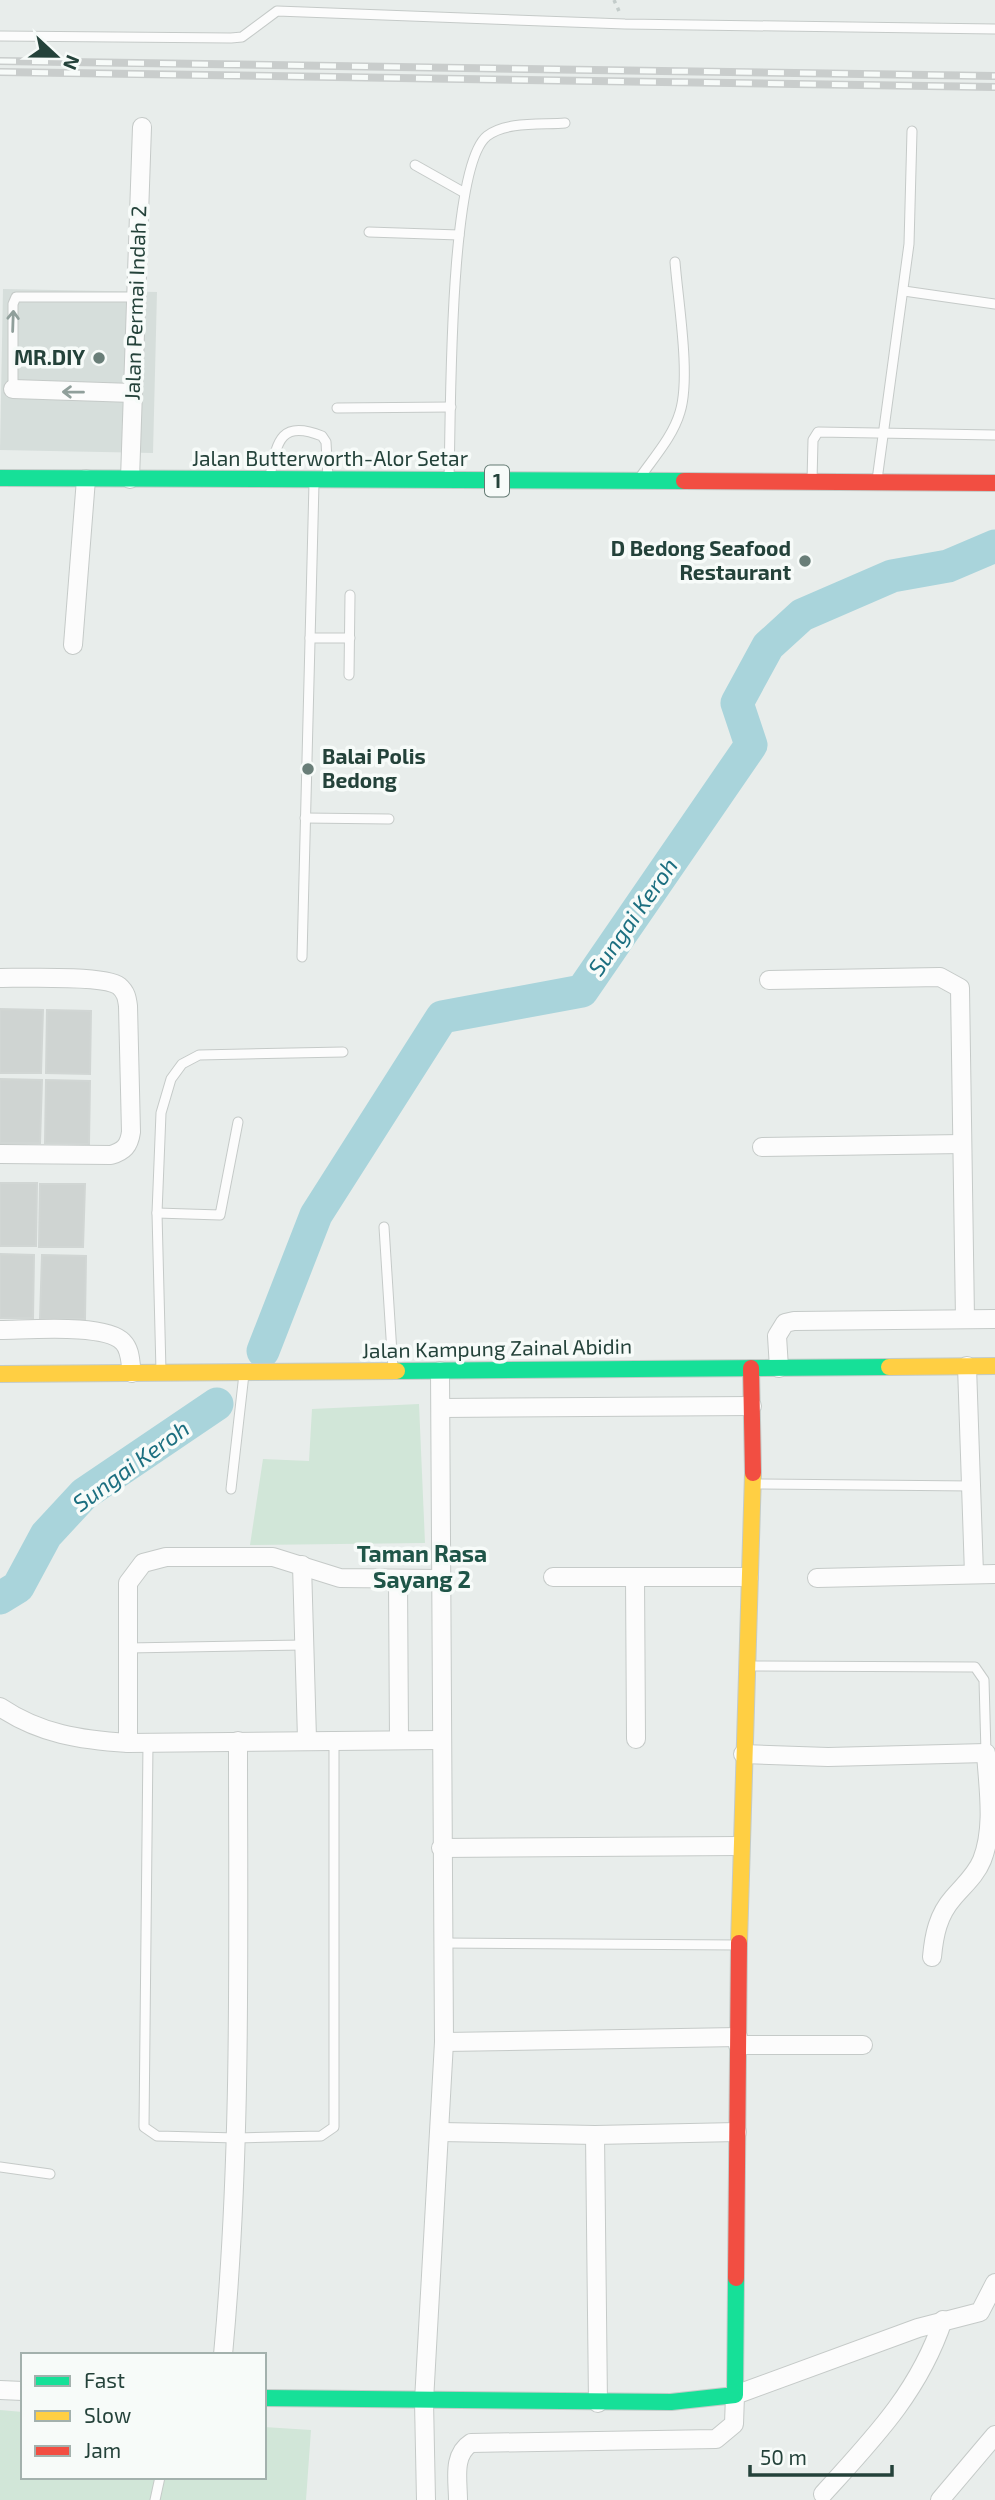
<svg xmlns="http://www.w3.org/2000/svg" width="995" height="2500" viewBox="0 0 995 2500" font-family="'Exo 2',sans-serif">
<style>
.built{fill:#d6dedb}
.green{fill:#d1e6d8}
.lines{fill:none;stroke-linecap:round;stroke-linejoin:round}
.river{stroke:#a9d4db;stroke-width:33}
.building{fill:#cfd4d2;stroke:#d1d6d4;stroke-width:2}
.lane-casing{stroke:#c5cac8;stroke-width:11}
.street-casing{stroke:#c5cac8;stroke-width:20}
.fast-casing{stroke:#c3cbc8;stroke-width:18}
.slow-casing{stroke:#c3cbc8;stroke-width:18}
.jam-casing{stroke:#c3cbc8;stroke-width:18}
.path{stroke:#c3ccca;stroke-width:3.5;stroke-dasharray:3.5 5;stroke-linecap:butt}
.lane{stroke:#fcfcfc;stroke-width:9}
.street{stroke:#fcfcfc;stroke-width:18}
.fast{stroke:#16e098;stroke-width:16}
.slow{stroke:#ffcf43;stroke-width:16}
.jam{stroke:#f24e42;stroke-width:16}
.rail-casing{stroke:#c9cdcc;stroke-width:8}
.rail{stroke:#f7fbf9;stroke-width:5;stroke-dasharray:16;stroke-linecap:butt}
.oneway{stroke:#909f9b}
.poi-dot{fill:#697e78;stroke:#f7fbf9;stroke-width:2.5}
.labels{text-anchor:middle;stroke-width:7;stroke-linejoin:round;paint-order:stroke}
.shield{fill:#f7fbf9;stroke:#637a73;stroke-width:2}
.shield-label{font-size:19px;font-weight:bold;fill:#24423a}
.street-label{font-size:21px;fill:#24423a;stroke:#f7fbf9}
.poi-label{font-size:21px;font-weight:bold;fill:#24423a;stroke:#f7fbf9;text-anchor:end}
.water-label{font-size:23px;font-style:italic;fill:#1c6f80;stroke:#f7fbf9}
.neighbourhood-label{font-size:23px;font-weight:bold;fill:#1f5548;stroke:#f7fbf9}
</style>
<rect width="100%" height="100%" fill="#e8edeb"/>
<polygon class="built" points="3,289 157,292 153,453 0,450"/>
<g class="green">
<polygon points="419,1404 425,1543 250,1545 263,1459 309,1461 312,1409"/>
<polygon points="0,2410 23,2412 23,2477 264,2477 264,2427 311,2430 306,2500 0,2500"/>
</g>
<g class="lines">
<g class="river">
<polyline points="263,1351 316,1215 442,1017 582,991 751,745 737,703 768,646 802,615 892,576 948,566 995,546"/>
<polyline points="0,1598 18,1587 46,1535 84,1494 217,1404"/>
</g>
</g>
<g class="building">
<polygon points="0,1009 43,1010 41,1073 0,1073"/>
<polygon points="47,1010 91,1011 90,1074 46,1073"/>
<polygon points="0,1079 42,1080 40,1143 0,1143"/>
<polygon points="46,1080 90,1081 89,1144 45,1143"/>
<polygon points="0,1183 37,1183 36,1246 0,1246"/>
<polygon points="40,1184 85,1184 83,1247 39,1247"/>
<polygon points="0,1254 34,1255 33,1318 0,1318"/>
<polygon points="42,1255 86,1256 85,1319 40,1319"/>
</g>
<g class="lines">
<defs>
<g id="lane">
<polyline points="0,36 231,38 242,37 277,11 625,24 995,29"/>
<polyline points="415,165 463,192"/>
<polyline points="369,232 459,235"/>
<polyline points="904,291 995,304"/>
<polyline points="13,389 13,304 16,297 136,297"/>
<polyline points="337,408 451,407"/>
<path d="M270 476C277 442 280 419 322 436L326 442 328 478"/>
<path d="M641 476C655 456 673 436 680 412 691 377 678 301 675 262"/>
<path d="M449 478C451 420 448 167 487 136 506 121 543 125 565 123"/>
<polyline points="877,480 909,244 912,131"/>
<polyline points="812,481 813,440 818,432 995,435"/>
<polyline points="310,638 350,638"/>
<polyline points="349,675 350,595"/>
<polyline points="305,818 389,819"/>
<polyline points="302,957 314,483"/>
<polyline points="157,1213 220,1215 238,1122"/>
<polyline points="384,1227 393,1369"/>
<polyline points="161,1371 157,1213 161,1113 171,1079 182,1064 199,1055 343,1052"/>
<polyline points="755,1484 972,1486"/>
<polyline points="231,1489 244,1374"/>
<polyline points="128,1648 305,1645"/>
<polyline points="750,1666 975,1667 984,1680 986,1753"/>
<polyline points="148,1743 144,2127 157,2136 237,2138 321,2136 334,2127 334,1740"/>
<polyline points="443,1943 739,1945"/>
<polyline points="0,2167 50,2174"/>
<polyline points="155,2500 160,2477"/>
</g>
<g id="street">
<polyline points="13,389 133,393"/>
<polyline points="130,479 142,127"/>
<polyline points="73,645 86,479"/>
<path d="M0 978C22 978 105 975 119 986 126 992 127 998 128 1006L131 1132C129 1146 124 1151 111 1155L0 1154"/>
<polyline points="769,980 940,977 960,988 965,1319"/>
<polyline points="762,1147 962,1144"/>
<path d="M0 1330C27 1330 106 1323 123 1342 131 1350 130 1363 132 1373"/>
<polyline points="967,1366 974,1574"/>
<polyline points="779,1368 777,1336 785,1323 794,1321 995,1319"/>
<polyline points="441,1408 752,1406"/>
<polyline points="302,1565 307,1739"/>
<polyline points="553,1577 749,1577"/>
<polyline points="635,1577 636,1739"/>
<polyline points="817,1578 995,1574"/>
<polyline points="398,1579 399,1740"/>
<path d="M0 1707C40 1734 81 1740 128 1743L440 1740"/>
<polyline points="128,1743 128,1583 143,1563 166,1557 273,1557 340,1578 440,1579"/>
<path d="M743 1754 828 1757 986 1753C988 1787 995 1827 982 1860 976 1875 964 1885 953 1898 938 1915 934 1935 932 1957"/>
<polyline points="441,1848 740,1846"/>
<polyline points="444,2042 738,2037"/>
<polyline points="738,2045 863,2045"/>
<polyline points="440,2132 595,2135 737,2132"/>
<polyline points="595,2135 598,2403"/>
<path d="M223 2355C242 2151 238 1946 238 1741"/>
<polyline points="0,2390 23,2391"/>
<path d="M823 2494C873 2439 919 2392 943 2320"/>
<polyline points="426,2500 424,2401 444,2042 440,1371"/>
<path d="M458 2500C458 2480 452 2455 471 2443L716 2439 734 2424 735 2395 918 2328 980 2312 995 2283"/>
<polyline points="940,2500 995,2435"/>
</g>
<g id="fast">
<polyline points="0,478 684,481"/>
<polyline points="397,1371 889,1367"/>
<polyline points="264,2398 671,2402 735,2395 736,2278"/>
</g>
<g id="slow">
<polyline points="889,1367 995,1366"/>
<polyline points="0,1374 397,1371"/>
<polyline points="739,1943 753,1473"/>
</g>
<g id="jam">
<polyline points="684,481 995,483"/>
<polyline points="751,1368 753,1473"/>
<polyline points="736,2278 739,1943"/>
</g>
</defs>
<use href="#lane" class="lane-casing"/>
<use href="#street" class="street-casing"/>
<use href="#fast" class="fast-casing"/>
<use href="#slow" class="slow-casing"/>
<use href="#jam" class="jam-casing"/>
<polyline class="path" points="614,0 619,11"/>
<use href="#lane" class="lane"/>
<use href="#street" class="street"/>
<use href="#fast" class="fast"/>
<use href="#slow" class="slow"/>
<use href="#jam" class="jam"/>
<defs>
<g id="rail">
<polyline points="0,61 995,76"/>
<polyline points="0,72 995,87"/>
</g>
</defs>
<use href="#rail" class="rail-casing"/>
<use href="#rail" class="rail"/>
</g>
<defs><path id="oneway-shaft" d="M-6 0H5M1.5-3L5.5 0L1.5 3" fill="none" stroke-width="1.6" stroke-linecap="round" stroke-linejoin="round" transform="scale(1.75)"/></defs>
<g class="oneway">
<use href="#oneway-shaft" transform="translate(13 321) rotate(-88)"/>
<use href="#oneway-shaft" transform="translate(73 392) rotate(-179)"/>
</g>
<g class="poi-dot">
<circle cx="99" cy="358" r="7"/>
<circle cx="805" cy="561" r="7"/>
<circle cx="308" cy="769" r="7"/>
</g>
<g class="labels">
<rect class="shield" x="485" y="465.5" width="24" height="31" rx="5"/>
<g class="shield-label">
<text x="497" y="488">1</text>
</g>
<g class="street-label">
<text transform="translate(136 303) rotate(-88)" y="7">Jalan Permai Indah 2</text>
<text x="330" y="466">Jalan Butterworth-Alor Setar</text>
<text transform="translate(497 1349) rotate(-1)" y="7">Jalan Kampung Zainal Abidin</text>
</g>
<g class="poi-label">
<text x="85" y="365">MR.DIY</text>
<text x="791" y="556">D Bedong Seafood<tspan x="791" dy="24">Restaurant</tspan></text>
<text x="322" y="764" text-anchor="start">Balai Polis<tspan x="322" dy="24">Bedong</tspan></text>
</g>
<g class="water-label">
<text transform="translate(633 917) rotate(-55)" y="8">Sungai Keroh</text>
<text transform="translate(131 1466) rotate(-36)" y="8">Sungai Keroh</text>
</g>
<g class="neighbourhood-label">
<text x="422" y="1562">Taman Rasa<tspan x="422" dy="26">Sayang 2</tspan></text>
</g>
</g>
<rect x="21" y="2353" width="245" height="126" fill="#f7fbf9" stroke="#a3b1ad" stroke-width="2"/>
<rect x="35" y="2376" width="35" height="10" fill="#16e098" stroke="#a3b1ad" stroke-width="2"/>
<text x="84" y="2388" font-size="21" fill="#24423a">Fast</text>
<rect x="35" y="2411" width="35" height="10" fill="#ffcf43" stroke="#a3b1ad" stroke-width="2"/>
<text x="84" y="2423" font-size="21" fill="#24423a">Slow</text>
<rect x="35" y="2446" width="35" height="10" fill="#f24e42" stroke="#a3b1ad" stroke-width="2"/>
<text x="84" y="2458" font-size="21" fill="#24423a">Jam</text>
<g transform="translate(56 56) rotate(112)" stroke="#f7fbf9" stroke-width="5" paint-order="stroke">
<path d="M0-5L12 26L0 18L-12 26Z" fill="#24423a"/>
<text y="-10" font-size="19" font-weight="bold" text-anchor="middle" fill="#24423a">N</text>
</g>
<path d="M750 2465v10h142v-10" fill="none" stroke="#24423a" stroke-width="3.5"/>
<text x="760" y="2465" font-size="21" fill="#24423a" stroke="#f7fbf9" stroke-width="5" paint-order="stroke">50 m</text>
</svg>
